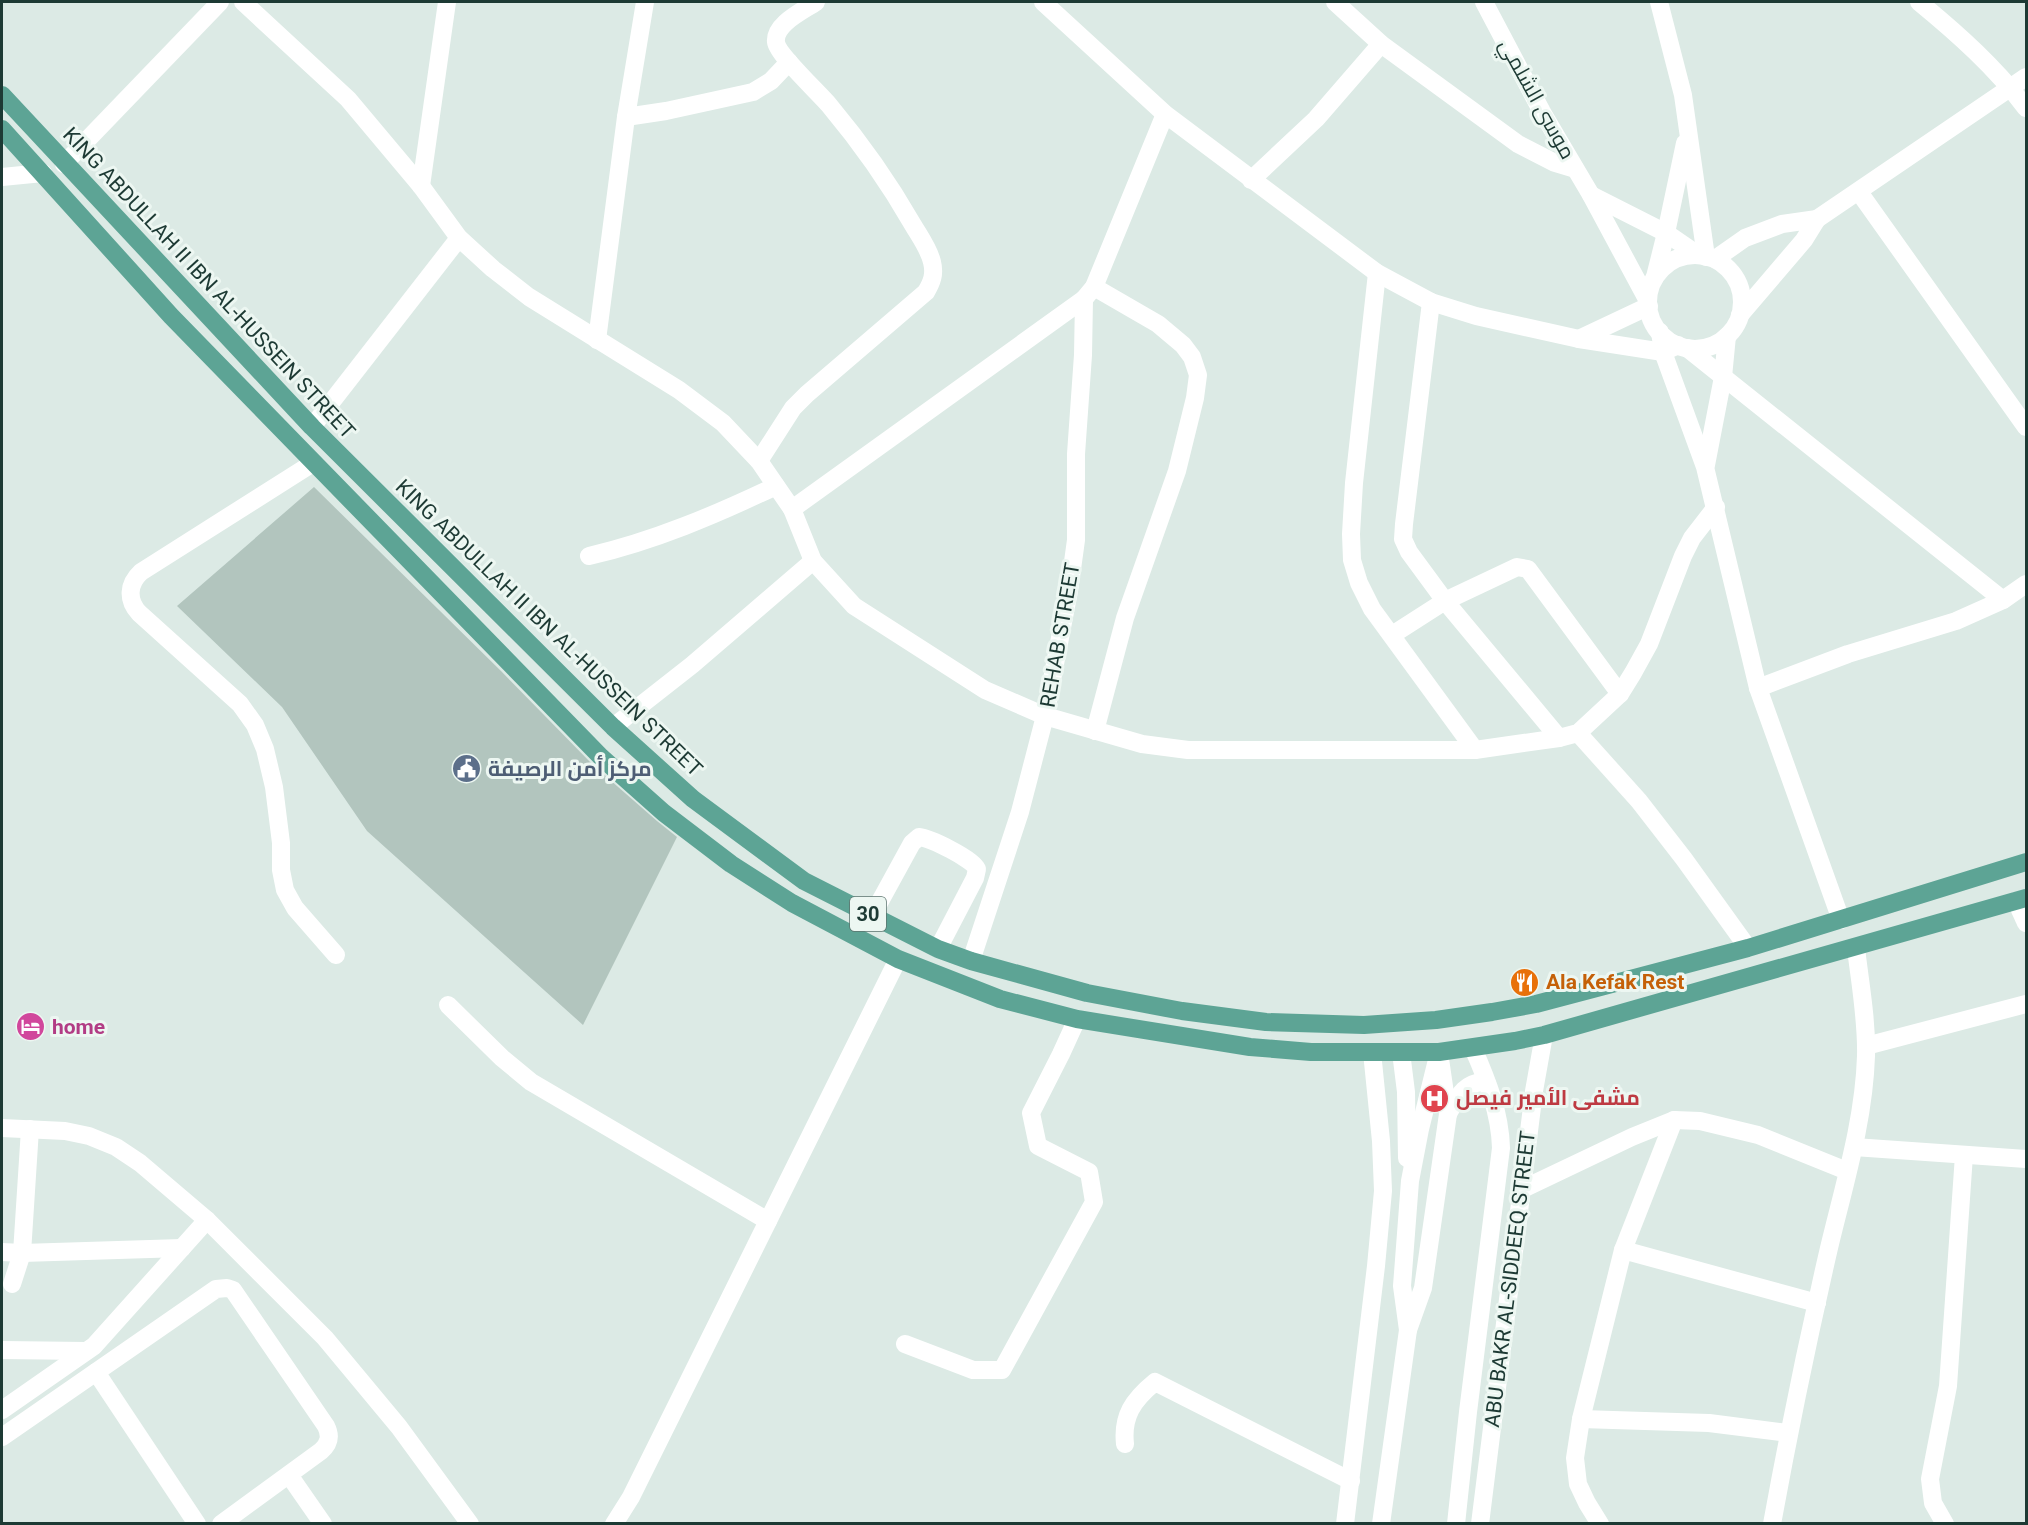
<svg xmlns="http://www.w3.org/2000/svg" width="2028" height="1525" viewBox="0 0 2028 1525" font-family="Roboto,Cairo,sans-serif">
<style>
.building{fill:#b2c5be}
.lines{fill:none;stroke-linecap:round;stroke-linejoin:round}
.minor{stroke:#fff;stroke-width:18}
.major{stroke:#5da495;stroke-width:18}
.labels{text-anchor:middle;stroke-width:6;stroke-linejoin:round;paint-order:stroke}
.shield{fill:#edf7f2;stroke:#5b736d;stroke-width:1.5}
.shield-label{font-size:20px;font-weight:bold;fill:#1d3a34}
.street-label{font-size:21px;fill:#1d3a34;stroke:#edf7f2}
.service-label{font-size:21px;font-weight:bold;fill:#4e5e75;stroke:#edf7f2;text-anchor:start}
.food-label{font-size:21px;font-weight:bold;fill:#c56008;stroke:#edf7f2;text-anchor:start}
.hotel-label{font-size:21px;font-weight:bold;fill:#b23c85;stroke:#edf7f2;text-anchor:start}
.health-label{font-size:21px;font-weight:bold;fill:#be3a42;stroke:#edf7f2;text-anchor:start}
</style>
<rect width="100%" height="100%" fill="#dceae5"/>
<polygon class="building" points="314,487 501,671 593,765 657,821 677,837 583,1025 367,831 282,707 177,606"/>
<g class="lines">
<g class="minor">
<polyline points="243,2 348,99 421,186 459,238 493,269 529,297 679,390 723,423 759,461 792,509 813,561 854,606 985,690 1045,716 1142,744 1188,750 1475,750 1559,738 1578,733 1620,694 1633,673 1649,644 1683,556 1692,538 1716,507"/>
<polyline points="1043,2 1165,114 1377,273 1431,302 1476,316 1579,339 1663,352 1678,345"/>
<polyline points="1335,2 1381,44 1518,144 1555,163 1575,169"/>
<polyline points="1484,2 1542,112 1591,195 1648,301"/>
<polyline points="1659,2 1683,95 1706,257"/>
<path d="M1919 2C1958 34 1996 68 2026 108"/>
<polyline points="626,117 666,111 753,92 771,81 789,62"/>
<polyline points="64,164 220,2"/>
<polyline points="2,177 43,173"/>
<polyline points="1251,180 1316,119 1381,44"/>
<polyline points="421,186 447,2"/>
<polyline points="1859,192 2026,427"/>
<polyline points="1591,195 1666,233 1698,255"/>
<polyline points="1817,219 2026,77"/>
<circle cx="1695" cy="302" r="47"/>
<polyline points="1715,259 1745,238 1782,224 1817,219 1804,240 1740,315"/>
<polyline points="1377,273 1354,483 1351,534 1352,560 1359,583 1372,609 1475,750"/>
<polyline points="1655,277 1666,233 1685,143"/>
<polyline points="1094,287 1158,324 1183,345 1192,357 1198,375 1195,398 1177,471 1125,618 1095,731"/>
<polyline points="1431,302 1404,524 1403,539 1409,552 1445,601 1559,738"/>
<polyline points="1660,332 1663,352 1705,467 1758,688 1841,920"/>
<polyline points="1579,339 1649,306"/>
<polyline points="597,340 626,117 645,2"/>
<polyline points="1687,348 2003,600"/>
<polyline points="312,427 459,238"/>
<path d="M759 461 793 408 807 394 926 292C932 282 935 274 932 262 929 249 920 237 913 225 889 183 860 142 829 105 819 93 777 54 776 42 774 24 803 11 816 2"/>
<path d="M313 463 141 572C128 584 127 600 139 613L240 704 255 725 265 749 274 787 281 843V870L285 890 295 908 336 955"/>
<polyline points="1706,465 1723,377 1727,336"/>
<polyline points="792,509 1084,299 1094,287 1165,114"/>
<path d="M589 556C654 541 715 515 776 486"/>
<polyline points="1392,635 1445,601 1517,567 1528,569 1620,694"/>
<polyline points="1758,688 1848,654 1956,621 2003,600 2026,584"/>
<polyline points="613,727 692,665 813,561"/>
<polyline points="1578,733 1639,801 1684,859 1748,948"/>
<polyline points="2016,901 2026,923"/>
<path d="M872 916 912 843 919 837C930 838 973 859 977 869L975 878 938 949"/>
<polyline points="971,961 1020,812 1045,716 1069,591 1076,540 1076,454 1083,355 1084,299"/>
<polyline points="448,1005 502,1058 531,1082 768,1221"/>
<polyline points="1866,1046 2026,1004"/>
<polyline points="1401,1052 1406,1092 1407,1158"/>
<path d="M1448 1114C1457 1098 1466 1079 1487 1083"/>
<polyline points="2,1128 65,1131 89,1136 116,1147 140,1163 207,1220 325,1338 399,1427 470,1524"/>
<polyline points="1854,1147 2026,1159"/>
<polyline points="1523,1189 1632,1137 1674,1120 1700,1121 1758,1135 1847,1171"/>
<polyline points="1623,1250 1817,1303"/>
<polyline points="2,1252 22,1253 182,1248"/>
<polyline points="12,1284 22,1253 30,1129"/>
<polyline points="1408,1330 1402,1286 1410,1181 1420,1129 1437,1060"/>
<polyline points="905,1344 973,1370 1002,1370 1094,1202 1089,1172 1038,1146 1031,1113 1061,1054 1077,1019"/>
<polyline points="2,1350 86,1351"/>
<polyline points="96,1372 197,1524"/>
<polyline points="2,1410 94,1346 207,1220"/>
<polyline points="1581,1419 1709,1423 1788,1433"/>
<path d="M2 1437 216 1289 227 1288 233 1290 326 1426C331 1436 329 1444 321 1451L221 1524"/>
<path d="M1125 1444C1122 1416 1133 1400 1155 1382L1351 1481"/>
<polyline points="289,1475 323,1524"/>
<polyline points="614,1524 631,1497 898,959"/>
<polyline points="1345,1524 1376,1266 1383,1191 1381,1141 1372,1052"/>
<polyline points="1381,1524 1408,1330 1423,1288 1448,1114 1439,1052"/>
<path d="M1456 1524 1468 1412 1501 1148C1500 1112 1487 1080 1473 1048"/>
<polyline points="1480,1524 1534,1091 1544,1035"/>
<polyline points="1600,1524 1587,1503 1578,1484 1575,1458 1581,1419 1623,1250 1674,1120"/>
<path d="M1772 1524C1789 1431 1808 1339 1829 1248 1844 1185 1864 1121 1866 1056 1867 1020 1860 983 1856 948"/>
<polyline points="1945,1524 1933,1503 1930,1479 1948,1386 1964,1155"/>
</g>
<g class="major">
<polyline points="2,95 312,427 613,727 693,799 804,881 938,949 971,961 1087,993 1182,1011 1266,1022 1364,1025 1436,1020 1492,1012 1536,1004 1748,948 2026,862"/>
<polyline points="2,129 171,316 601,757 664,813 731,864 792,903 898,959 1000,999 1077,1019 1250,1047 1311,1052 1439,1052 1515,1041 1544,1035 2026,898"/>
</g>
</g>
<defs>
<symbol id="civic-disc" viewBox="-11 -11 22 22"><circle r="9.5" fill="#5c6f8a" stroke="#edf7f2"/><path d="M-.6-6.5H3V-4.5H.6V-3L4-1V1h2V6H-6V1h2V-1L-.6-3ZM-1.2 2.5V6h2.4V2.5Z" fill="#fff"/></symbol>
<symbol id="restaurant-disc" viewBox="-11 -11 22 22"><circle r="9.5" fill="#e8710a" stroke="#edf7f2"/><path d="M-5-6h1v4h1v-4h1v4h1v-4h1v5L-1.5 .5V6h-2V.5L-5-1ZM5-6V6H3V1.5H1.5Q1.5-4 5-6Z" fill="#fff"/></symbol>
<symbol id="hotel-disc" viewBox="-11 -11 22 22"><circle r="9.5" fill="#d1479c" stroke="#edf7f2"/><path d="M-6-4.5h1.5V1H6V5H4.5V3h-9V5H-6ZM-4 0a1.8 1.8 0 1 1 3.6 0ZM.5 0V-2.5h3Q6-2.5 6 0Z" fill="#fff"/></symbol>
<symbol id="hospital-disc" viewBox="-11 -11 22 22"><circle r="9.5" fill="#e0444e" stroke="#edf7f2"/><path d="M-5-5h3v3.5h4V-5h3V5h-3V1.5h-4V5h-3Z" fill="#fff"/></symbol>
</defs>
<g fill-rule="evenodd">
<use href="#civic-disc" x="450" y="752" width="33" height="33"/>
<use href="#restaurant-disc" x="1508" y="966" width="33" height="33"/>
<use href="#hotel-disc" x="14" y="1010" width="33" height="33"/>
<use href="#hospital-disc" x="1418" y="1082" width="33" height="33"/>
</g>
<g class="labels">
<rect class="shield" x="850" y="897" width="36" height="34" rx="4.5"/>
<g class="shield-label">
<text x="868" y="921">30</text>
</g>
<g class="street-label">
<text transform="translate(1537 99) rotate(61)" y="7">موسى الشلمي</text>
<text transform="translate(209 283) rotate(47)" y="7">KING ABDULLAH II IBN AL-HUSSEIN STREET</text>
<text transform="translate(549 628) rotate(44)" y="7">KING ABDULLAH II IBN AL-HUSSEIN STREET</text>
<text transform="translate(1060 635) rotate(-80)" y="7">REHAB STREET</text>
<text transform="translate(1510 1279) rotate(-83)" y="7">ABU BAKR AL-SIDDEEQ STREET</text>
</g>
<g class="service-label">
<text x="488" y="776">مركز أمن الرصيفة</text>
</g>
<g class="food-label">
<text x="1546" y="989">Ala Kefak Rest</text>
</g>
<g class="hotel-label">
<text x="52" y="1034">home</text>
</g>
<g class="health-label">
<text x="1456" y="1105">مشفى الأمير فيصل</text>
</g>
</g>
<rect width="2028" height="1525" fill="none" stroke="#1d3a34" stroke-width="6"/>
</svg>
